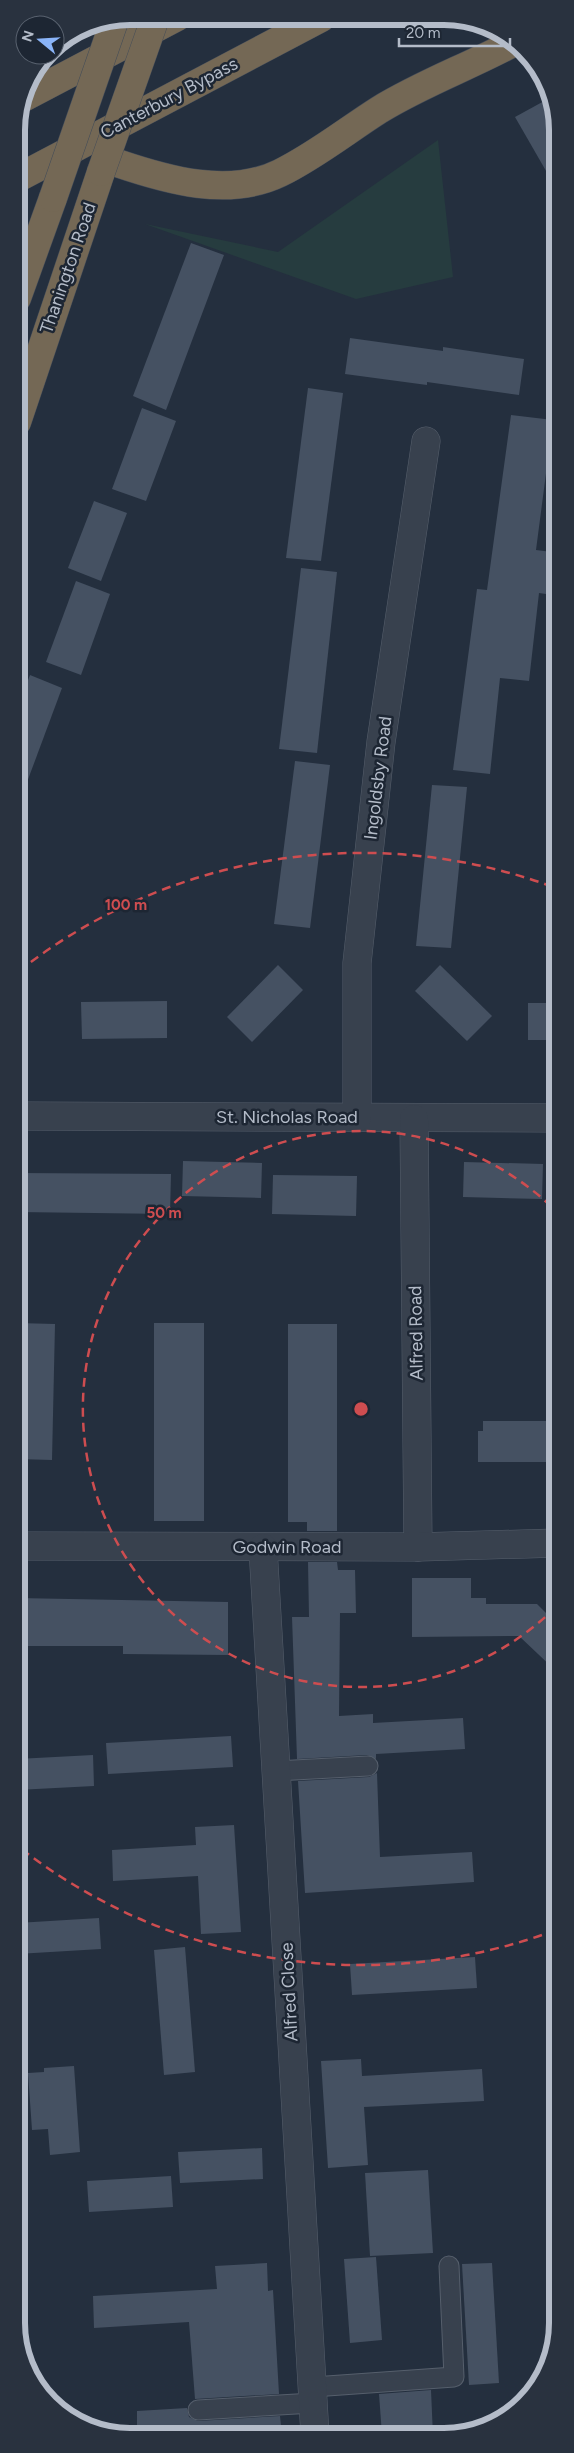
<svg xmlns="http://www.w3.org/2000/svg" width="574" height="2453" viewBox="0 0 574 2453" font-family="Figtree,sans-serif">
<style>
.green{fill:#263c3f}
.building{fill:#455162}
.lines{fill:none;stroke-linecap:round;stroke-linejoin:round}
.lane-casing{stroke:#565f6c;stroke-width:21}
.street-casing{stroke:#565f6c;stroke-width:29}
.highway-casing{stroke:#434c59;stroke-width:29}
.lane{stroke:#38414e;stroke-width:19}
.street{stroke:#38414e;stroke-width:28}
.highway{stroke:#746855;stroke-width:28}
.highway-bridge-casing{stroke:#434c59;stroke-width:29;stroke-linecap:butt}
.highway-bridge{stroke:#746855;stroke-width:28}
.ring{fill:none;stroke:#ce4d50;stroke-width:2.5;stroke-dasharray:9 6}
.labels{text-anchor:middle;stroke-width:5;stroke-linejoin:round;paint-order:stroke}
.street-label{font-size:18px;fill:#b4bcc9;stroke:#1d2633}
.rim{fill:none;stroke:#b4bcc9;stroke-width:6}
.centre{fill:#ce4d50;stroke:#1d2633;stroke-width:2.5}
.ring-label{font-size:15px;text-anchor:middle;font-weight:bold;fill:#ce4d50;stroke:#1d2633;stroke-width:5;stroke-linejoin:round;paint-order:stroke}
</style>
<rect width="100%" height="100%" fill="#242f3e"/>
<polygon class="green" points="438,140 453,277 356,299 145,224 278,252"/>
<g class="building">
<polygon points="546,100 557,119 557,190 515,117"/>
<polygon points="191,243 224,255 166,410 133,396"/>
<polygon points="350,338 443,351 443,347 524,359 519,395 427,382 427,385 345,374"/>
<polygon points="308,388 343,393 321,561 286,558"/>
<polygon points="142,408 176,421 146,501 112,489"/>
<polygon points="511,415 553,420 536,550 552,552 546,594 539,593 529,681 500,678 490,774 453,770 477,589 487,590"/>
<polygon points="94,501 127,513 101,581 68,568"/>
<polygon points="301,568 337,572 317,753 279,749"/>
<polygon points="76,581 110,594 81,675 46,662"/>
<polygon points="30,675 62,688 20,801 17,801 17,709"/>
<polygon points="295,761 330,765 310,928 274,924"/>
<polygon points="432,785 467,787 451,948 416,946"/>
<polygon points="278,965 303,990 252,1042 227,1017"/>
<polygon points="440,965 492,1016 467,1041 415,991"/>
<polygon points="167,1001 167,1038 82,1039 81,1002"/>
<rect x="528" y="1003" width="29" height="37"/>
<polygon points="183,1161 262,1163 261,1198 182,1196"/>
<polygon points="464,1162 543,1164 542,1199 463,1197"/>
<polygon points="17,1173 171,1174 170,1214 17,1212"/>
<polygon points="273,1175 357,1176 356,1216 272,1214"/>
<polygon points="17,1323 55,1324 52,1460 17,1459"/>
<rect x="154" y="1323" width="50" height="198"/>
<polygon points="288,1324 337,1324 337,1531 307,1531 307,1522 288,1522"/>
<polygon points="483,1421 557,1421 557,1462 478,1462 478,1431 483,1431"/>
<polygon points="308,1562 337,1562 338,1570 355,1570 356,1613 340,1613 339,1716 373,1714 373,1723 463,1718 465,1749 376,1754 376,1759 367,1755 297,1759 292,1617 309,1617"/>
<polygon points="412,1578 471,1578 471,1598 486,1598 486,1604 537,1604 557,1624 557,1672 519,1636 412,1637"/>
<polygon points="17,1598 228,1602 228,1655 123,1654 123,1646 17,1646"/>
<polygon points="231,1736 233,1767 108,1774 106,1743"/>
<polygon points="93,1755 94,1786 17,1790 17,1759"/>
<polygon points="377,1773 380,1857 472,1852 474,1882 305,1893 298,1781 369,1777"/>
<polygon points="234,1825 241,1932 201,1934 198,1876 113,1881 112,1850 196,1845 195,1827"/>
<polygon points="99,1918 101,1949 17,1954 17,1923"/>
<polygon points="185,1947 195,2072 164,2075 154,1950"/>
<polygon points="475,1957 477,1988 352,1995 350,1964"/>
<polygon points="361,2059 362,2076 482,2069 484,2101 364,2107 368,2165 328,2168 321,2061"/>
<polygon points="74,2066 80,2152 50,2155 48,2129 32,2130 28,2073 44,2072 44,2068"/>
<polygon points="262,2148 263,2179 180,2183 178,2152"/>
<polygon points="428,2170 433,2253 370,2256 365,2173"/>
<polygon points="171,2176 173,2207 89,2212 87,2181"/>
<polygon points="376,2257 382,2340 350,2343 344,2259"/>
<polygon points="267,2263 268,2291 273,2290 279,2394 195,2399 189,2322 94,2328 93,2296 217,2289 215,2266"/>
<polygon points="492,2263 499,2383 469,2385 462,2264"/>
<polygon points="431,2390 433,2436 382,2435 379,2394"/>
<polygon points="187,2408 189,2417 198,2421 280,2416 282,2435 137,2435 137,2411"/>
</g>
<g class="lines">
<defs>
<g id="lane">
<polyline points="276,1771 368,1766"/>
<polyline points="313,2387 454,2377 449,2266"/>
<polyline points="198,2410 313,2403"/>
</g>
<g id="street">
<polyline points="17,1116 557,1118"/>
<polyline points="357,1117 357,963 381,742 426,441"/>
<polyline points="414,1119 418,1547"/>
<polyline points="17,1546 418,1547 557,1543"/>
<polyline points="263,1548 315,2435"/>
</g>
<g id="highway">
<polyline points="23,98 177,17"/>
<path d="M117 163C167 180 229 198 280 173 315 156 346 131 379 110 421 84 468 67 511 44"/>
<polyline points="16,179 321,18"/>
<polyline points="17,298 53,198"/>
<polyline points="17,422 101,172"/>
</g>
</defs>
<use href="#lane" class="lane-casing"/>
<use href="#street" class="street-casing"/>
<use href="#highway" class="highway-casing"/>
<use href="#lane" class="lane"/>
<use href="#street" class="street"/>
<use href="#highway" class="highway"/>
<defs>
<g id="highway-bridge">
<polyline points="101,172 156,16"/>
<polyline points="53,198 115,19"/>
</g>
</defs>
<use href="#highway-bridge" class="highway-bridge-casing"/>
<use href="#highway-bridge" class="highway-bridge"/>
</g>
<g class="ring">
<path d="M556 1607A278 278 0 1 1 556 1211"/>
<path d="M556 1930A556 556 0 0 1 19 1847M19 971A556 556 0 0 1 556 888"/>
</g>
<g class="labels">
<g class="street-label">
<text transform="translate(169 98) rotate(-28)" y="6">Canterbury Bypass</text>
<text transform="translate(68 268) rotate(-71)" y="6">Thanington Road</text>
<text transform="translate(378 778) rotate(-83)" y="6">Ingoldsby Road</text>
<text x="287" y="1123">St. Nicholas Road</text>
<text transform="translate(416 1333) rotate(-91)" y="6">Alfred Road</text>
<text x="287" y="1553">Godwin Road</text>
<text transform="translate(289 1992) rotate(-93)" y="6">Alfred Close</text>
</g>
</g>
<path d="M0 0H574V2453H0ZM130 25H444A105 105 0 0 1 549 130V2323A105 105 0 0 1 444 2428H130A105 105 0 0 1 25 2323V130A105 105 0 0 1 130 25Z" fill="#29323f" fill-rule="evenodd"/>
<path class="rim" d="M130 25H444A105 105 0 0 1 549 130V2323A105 105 0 0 1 444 2428H130A105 105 0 0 1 25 2323V130A105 105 0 0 1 130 25Z"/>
<circle cx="361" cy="1409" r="8" class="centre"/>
<g class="ring-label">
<text x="126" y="910">100 m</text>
<text x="164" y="1218">50 m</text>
</g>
<g transform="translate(40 40) rotate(288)"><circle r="24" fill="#1d2633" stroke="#59626f"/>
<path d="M0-4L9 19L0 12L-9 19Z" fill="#8ab4f8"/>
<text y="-8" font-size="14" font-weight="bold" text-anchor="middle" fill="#b4bcc9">N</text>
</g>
<path d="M399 38v8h111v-8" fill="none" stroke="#b4bcc9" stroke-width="2.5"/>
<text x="406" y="38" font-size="15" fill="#b4bcc9" stroke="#1d2633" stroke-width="4" paint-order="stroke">20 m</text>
</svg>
